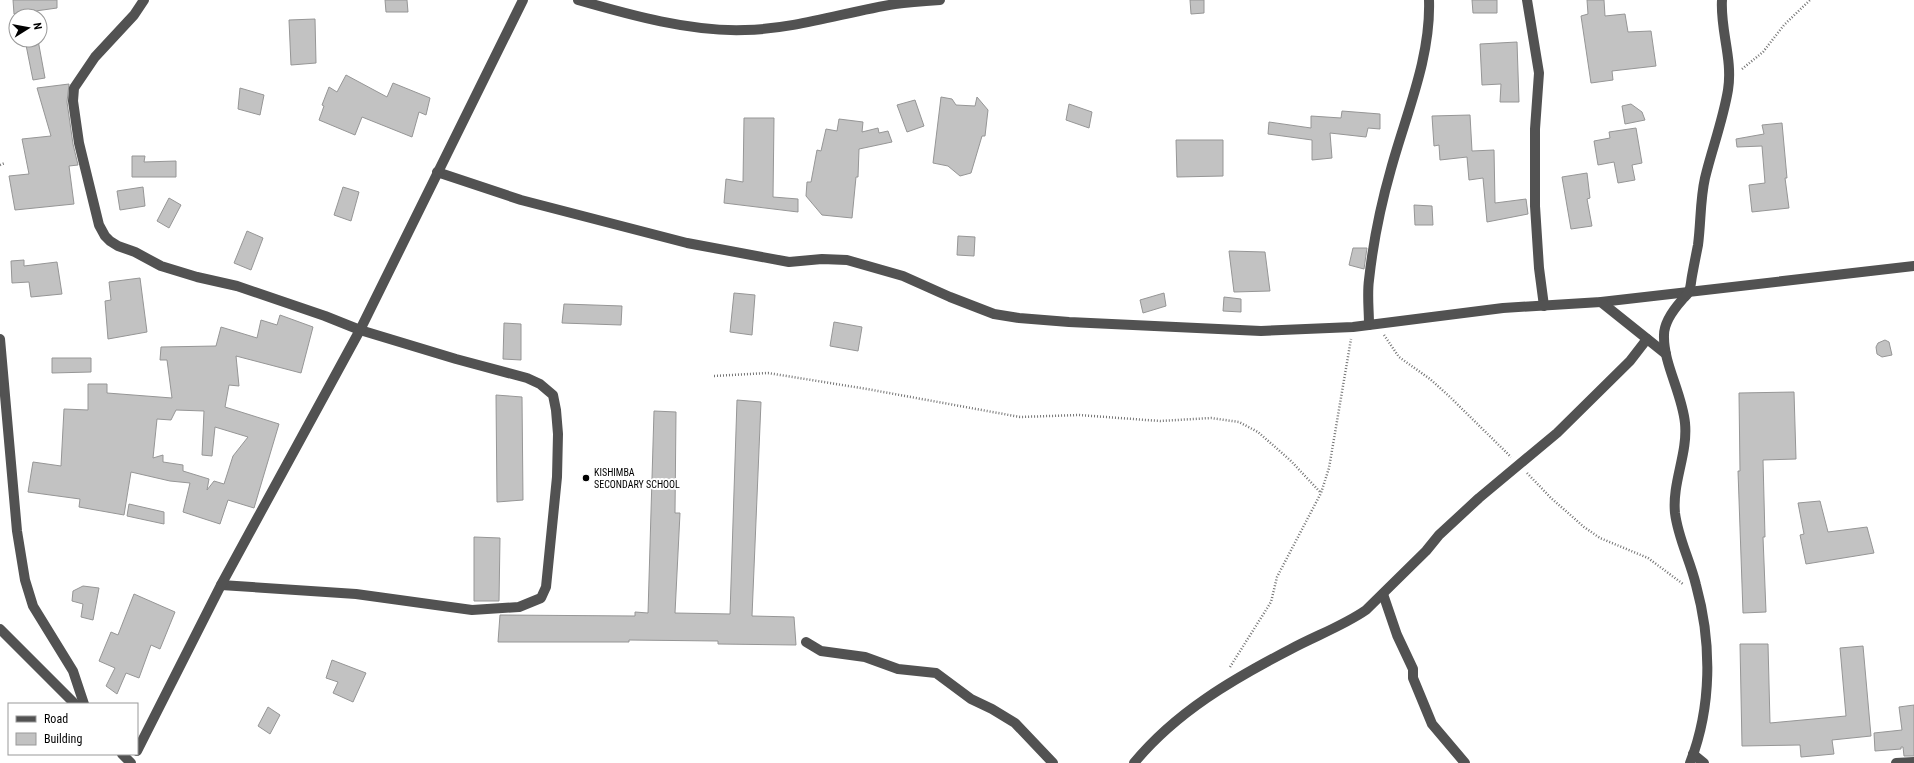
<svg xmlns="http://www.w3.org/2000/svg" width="1914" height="763" viewBox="0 0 1914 763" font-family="'Roboto Condensed',sans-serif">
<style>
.building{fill:#c2c2c2;stroke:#969696;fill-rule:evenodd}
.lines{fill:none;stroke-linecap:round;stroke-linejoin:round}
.path{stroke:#747474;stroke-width:2.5;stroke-dasharray:1 2;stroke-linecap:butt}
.minor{stroke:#525252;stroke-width:10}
.poi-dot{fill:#000;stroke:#fff;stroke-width:1.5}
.labels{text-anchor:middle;stroke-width:4;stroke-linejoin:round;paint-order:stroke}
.poi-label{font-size:10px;fill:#000;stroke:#fff;text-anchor:start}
</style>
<rect width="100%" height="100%" fill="#fff"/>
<g class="building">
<polygon points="13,0 57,0 57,8 14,14"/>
<polygon points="385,0 407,0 408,12 386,12"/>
<polygon points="1190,0 1204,0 1204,13 1191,14"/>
<polygon points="1472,0 1497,0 1497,13 1473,13"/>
<polygon points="1587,0 1604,0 1605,16 1625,14 1628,32 1651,31 1656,66 1612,71 1613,80 1591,83 1581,16 1588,14"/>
<polygon points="315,19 316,63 291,65 289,20"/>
<polygon points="25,40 38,40 45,78 33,80"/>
<polygon points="1517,42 1519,102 1500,102 1501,84 1482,85 1480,44"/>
<polygon points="346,75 387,97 393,83 430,98 426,115 419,112 412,137 362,117 355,135 319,120 324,106 322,105 329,87 337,92"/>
<polygon points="69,84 67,102 73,144 78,165 69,166 74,204 15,210 9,176 29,174 22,139 51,136 37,88"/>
<polygon points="240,88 264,95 260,115 238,109"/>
<polygon points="941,97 952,99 956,105 975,106 977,97 988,110 985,136 982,136 971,173 960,176 948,166 933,163"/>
<polygon points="915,100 924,126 907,132 897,105"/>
<polygon points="1069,104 1092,112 1089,128 1066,120"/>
<polygon points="1631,104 1642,112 1645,120 1625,124 1622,106"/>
<polygon points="1342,111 1380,114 1380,129 1368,128 1366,137 1330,133 1332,158 1312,160 1312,140 1268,134 1269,122 1311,128 1311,116 1341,118"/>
<polygon points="1470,115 1472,151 1494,150 1495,203 1526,199 1528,214 1487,222 1483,178 1469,180 1467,157 1440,160 1439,145 1434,146 1432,116"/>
<polygon points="744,118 774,118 773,197 798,199 798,212 724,203 726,179 743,182"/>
<polygon points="839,119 863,122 862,132 878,128 879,133 888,131 892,142 859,149 858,177 856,177 852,218 822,215 806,196 807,182 811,182 817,150 821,151 826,129 837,131"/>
<polygon points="1782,123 1787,178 1785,178 1789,208 1752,212 1749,185 1765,183 1762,146 1737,147 1736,139 1764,134 1762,125"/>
<polygon points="1636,128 1642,163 1632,165 1635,180 1618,183 1614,162 1598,165 1594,141 1610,138 1609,132"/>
<polygon points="1176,140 1223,140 1223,176 1177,177"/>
<polygon points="132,156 145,156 144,162 176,161 176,177 132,177"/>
<polygon points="1587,173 1590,198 1587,199 1592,226 1571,229 1562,177"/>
<polygon points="143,187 145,206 120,210 117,191"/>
<polygon points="343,187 359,192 351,221 334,215"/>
<polygon points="169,198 181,205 169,228 157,221"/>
<polygon points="1414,205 1432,206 1433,225 1415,225"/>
<polygon points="247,231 263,238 251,270 234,263"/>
<polygon points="958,236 975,237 974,256 957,255"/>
<polygon points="1353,248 1367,248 1364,269 1349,265"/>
<polygon points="1229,251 1265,252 1270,291 1234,292"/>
<polygon points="24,260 24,266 57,262 62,294 31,297 29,282 12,283 11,261"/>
<polygon points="140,278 147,332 108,339 105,301 111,300 109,282"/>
<polygon points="734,293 755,295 752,335 730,332"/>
<polygon points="1164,293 1166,306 1143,313 1140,300"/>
<polygon points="1224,297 1241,299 1241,312 1223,311"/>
<polygon points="564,304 622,306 621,325 562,323"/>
<path d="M280 315 313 327 301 373 236 356 239 386 229 385 225 407 279 424 254 508 228 500 220 524 183 512 190 483 170 481 131 472 124 515 79 507 80 499 28 492 33 462 61 466 64 409 88 410V384H107V393L172 398 167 360H160L161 347 216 346 221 327 257 338 261 320 277 325ZM176 410 204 411 202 455 212 456 215 427 248 437 233 456 224 484 214 481 207 490 209 479 183 471V465L163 462V455L153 458 157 419 171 420Z"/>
<polygon points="834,322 862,327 858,351 830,346"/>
<polygon points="504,323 521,324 521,360 503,359"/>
<polygon points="1885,340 1889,342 1892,355 1882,357 1877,354 1876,347 1878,343"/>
<polygon points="52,358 91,358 91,372 52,373"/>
<polygon points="1794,392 1796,459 1763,460 1765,537 1763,537 1766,612 1743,613 1738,471 1740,471 1739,393"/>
<polygon points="496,395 522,397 523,500 497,502"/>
<polygon points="737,400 761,402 752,616 794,617 796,645 718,644 718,641 629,640 629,642 498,642 500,615 635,616 635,612 648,613 654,411 676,412 675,513 680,513 675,613 730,614"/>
<polygon points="1820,501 1828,532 1867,527 1874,553 1806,564 1800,535 1804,534 1798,503"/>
<polygon points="129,504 164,512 164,524 127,516"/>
<polygon points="474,537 500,538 499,601 474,601"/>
<polygon points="83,586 99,588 93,620 81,617 83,604 72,601 73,591"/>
<polygon points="134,594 175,612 160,649 151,645 139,678 126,673 117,694 106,686 115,668 99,661 111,632 118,635"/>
<polygon points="1740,644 1768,644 1770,723 1846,716 1840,648 1863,646 1871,736 1832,740 1834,754 1801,757 1800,745 1742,746"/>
<polygon points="332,660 366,673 353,702 333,693 338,682 326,678"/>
<polygon points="1914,705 1914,756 1904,756 1903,747 1901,747 1901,749 1875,751 1874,733 1902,730 1899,707"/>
<polygon points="268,707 280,715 270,734 258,726"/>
</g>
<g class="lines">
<g class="path">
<polyline points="1742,69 1763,52 1784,25 1810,0"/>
<polyline points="0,165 5,163"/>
<polyline points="1384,335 1399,357 1430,379 1450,397 1511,457"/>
<polyline points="714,376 768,373 867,389 1020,417 1079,415 1160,421 1211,418 1239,422 1258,432 1290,460 1321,493"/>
<polyline points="1527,473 1551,498 1584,527 1600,538 1648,558 1683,584"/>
<polyline points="1230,667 1271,602 1277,577 1321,493 1329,468 1351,339"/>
</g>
<g class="minor">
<polyline points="144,0 134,15 95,57 74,88 73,101 79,143 99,225 105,236 110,241 118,246 135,252 161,266 197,277 237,286 325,316 360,330 456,359 527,378 540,384 553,395 556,410 558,434 557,477 546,587 541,598 519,607 472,610 356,594 221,585"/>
<path d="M578 0C630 15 691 32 745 30 796 29 845 12 895 4 910 2 925 1 940 0"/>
<polyline points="1527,0 1539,73 1535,129 1535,206 1539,268 1544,306"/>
<polyline points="437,172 521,200 687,243 789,262 822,259 847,260 903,276 950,297 994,314 1019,318 1069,322 1261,331 1353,327 1503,308 1601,302 1914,266"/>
<polyline points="1601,302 1666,354"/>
<path d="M1369 325C1369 310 1367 294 1369 280 1373 243 1381 204 1391 169 1406 114 1431 58 1429 0"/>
<polyline points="0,339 17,531 25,580 33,606 73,671 84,704"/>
<polyline points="1383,594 1397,635 1413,669 1413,678 1432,724 1465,763"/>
<polyline points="0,629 75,704"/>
<polyline points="806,642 821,651 865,657 898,669 936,673 971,699 992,709 1015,723 1053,763"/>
<polyline points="137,751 221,585 360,330 523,0"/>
<polyline points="122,754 131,763"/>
<polyline points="1693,754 1704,763"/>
<path d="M1134 763C1176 712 1233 679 1291 649 1315 636 1343 626 1366 610L1426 551 1439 535 1479 498 1557 433 1630 361 1647 339"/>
<path d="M1690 763C1712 707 1712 643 1696 585 1690 560 1678 538 1675 513 1672 482 1688 454 1685 423 1682 393 1663 363 1664 335 1664 323 1674 309 1682 300 1684 297 1688 295 1689 291 1691 287 1691 281 1692 276 1694 265 1696 255 1698 245 1701 222 1700 200 1705 178 1712 149 1723 120 1728 90 1733 59 1720 30 1722 0"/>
<polyline points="1896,763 1914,762"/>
</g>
</g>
<circle class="poi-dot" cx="586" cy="478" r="4"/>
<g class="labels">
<g class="poi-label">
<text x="594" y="476">KISHIMBA<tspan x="594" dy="12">SECONDARY SCHOOL</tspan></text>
</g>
</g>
<rect x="8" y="703" width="130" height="52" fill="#ffffff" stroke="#999999"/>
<rect x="16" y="716" width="20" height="6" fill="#525252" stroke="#999999"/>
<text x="44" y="723" font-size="12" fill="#000000">Road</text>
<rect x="16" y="733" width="20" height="12" fill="#c2c2c2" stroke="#999999"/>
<text x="44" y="743" font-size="12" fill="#000000">Building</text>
<g transform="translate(28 28) rotate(79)"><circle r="19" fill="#ffffff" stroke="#999999"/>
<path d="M0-3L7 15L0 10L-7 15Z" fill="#000000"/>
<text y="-6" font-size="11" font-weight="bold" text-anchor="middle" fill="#000000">N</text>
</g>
</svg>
